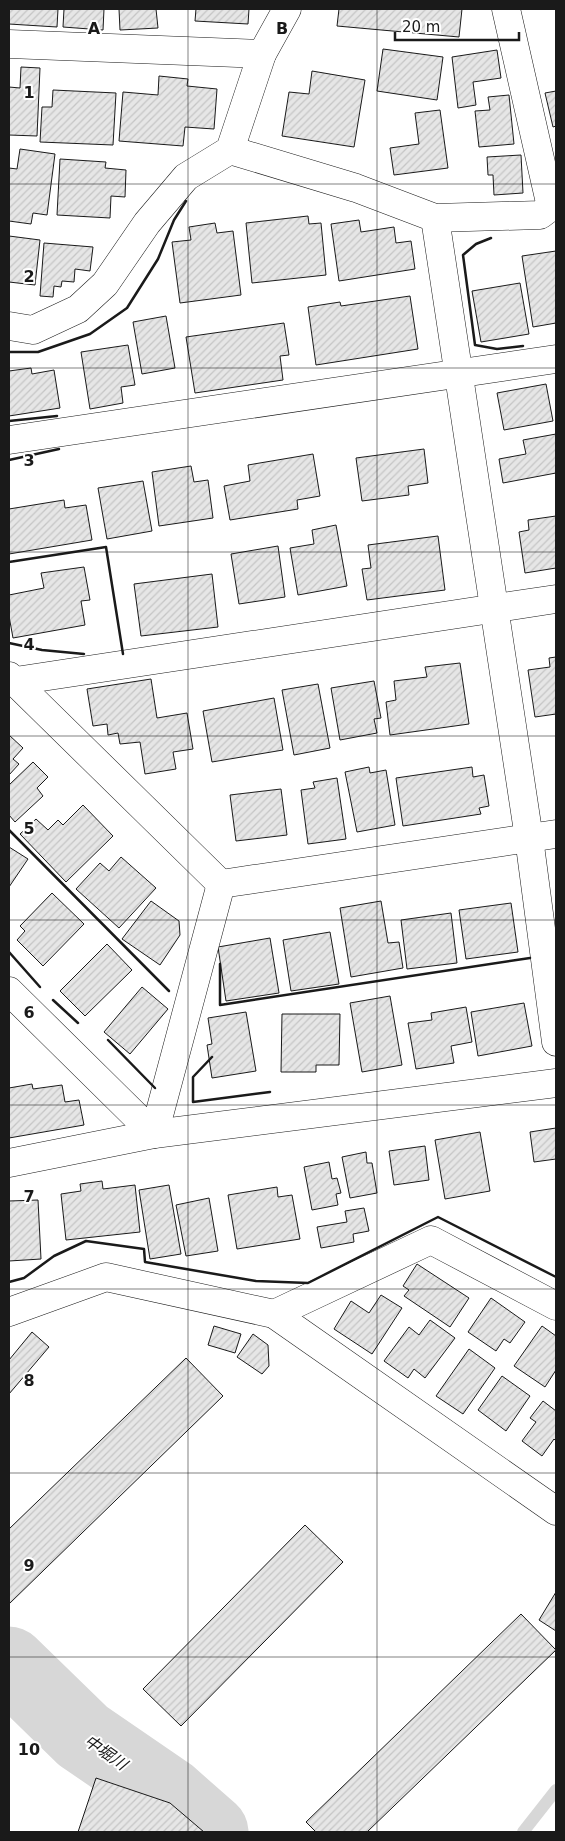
<svg xmlns="http://www.w3.org/2000/svg" width="565" height="1841" viewBox="0 0 565 1841" font-family="'DejaVu Sans','Noto Sans JP',sans-serif">
<style>
.lines{fill:none;stroke-linecap:round;stroke-linejoin:round}
.stream{stroke:#d7d7d7;stroke-width:12}
.river{stroke:#d7d7d7;stroke-width:75}
.building{fill:url(#building-hatch);stroke:#1a1a1a}
.street-casing{stroke:#1a1a1a;stroke-width:29}
.secondary-casing{stroke:#1a1a1a;stroke-width:29}
.street{stroke:#fff;stroke-width:28}
.secondary{stroke:#fff;stroke-width:28}
.wall{stroke:#1a1a1a;stroke-width:2.5}
.grid{fill:none;stroke:#1a1a1a;stroke-width:1;stroke-opacity:0.55}
.labels{text-anchor:middle;stroke-width:4;stroke-linejoin:round;paint-order:stroke}
.water-label{font-size:16px;font-style:italic;fill:#1a1a1a;stroke:#fff}
.grid-label{font-size:16px;text-anchor:middle;font-weight:bold;fill:#1a1a1a;stroke:#fff;stroke-width:4;stroke-linejoin:round;paint-order:stroke}
</style>
<defs>
<pattern id="building-hatch" width="6" height="6" patternUnits="userSpaceOnUse" patternTransform="scale(1.25)"><rect width="6" height="6" fill="#e6e6e6"/><path d="M-1 1l2-2M0 6l6-6M5 7l2-2" fill="none" stroke="#c5c5c5"/></pattern>
</defs>
<rect width="100%" height="100%" fill="#fff"/>
<g class="lines">
<polyline class="stream" points="523,1832 556,1790"/>
<polyline class="river" points="9,1664 83,1736 169,1795 211,1832"/>
</g>
<g class="building">
<polygon points="9,9 58,9 57,27 9,24"/>
<polygon points="64,9 104,9 103,30 63,27"/>
<polygon points="119,9 156,9 158,28 120,30"/>
<polygon points="196,9 249,9 248,24 195,21"/>
<polygon points="339,9 462,9 459,37 337,26"/>
<polygon points="383,49 443,57 437,100 377,91"/>
<polygon points="497,50 501,78 473,82 476,105 458,108 452,57"/>
<polygon points="21,67 40,68 37,136 9,135 9,87 20,88"/>
<polygon points="312,71 365,80 354,147 282,136 289,92 309,94"/>
<polygon points="159,76 188,79 187,86 217,89 214,129 185,127 183,146 119,141 123,92 158,95"/>
<polygon points="53,90 116,93 113,145 40,142 42,107 52,107"/>
<polygon points="556,91 556,126 553,127 545,93"/>
<polygon points="509,95 514,144 479,147 475,111 490,110 488,97"/>
<polygon points="440,110 448,168 394,175 390,148 419,144 415,113"/>
<polygon points="20,149 55,154 47,215 33,213 31,224 9,221 9,168 17,169"/>
<polygon points="521,155 523,193 494,195 493,175 488,175 487,157"/>
<polygon points="60,159 106,162 105,168 126,170 125,197 111,196 110,218 57,215"/>
<polygon points="308,216 309,224 321,223 326,275 252,283 246,223"/>
<polygon points="359,220 361,232 394,227 396,243 411,241 415,269 339,281 331,224"/>
<polygon points="215,223 217,233 233,231 241,295 180,303 172,242 191,240 189,227"/>
<polygon points="9,236 40,240 35,285 9,282"/>
<polygon points="44,243 93,247 90,271 75,269 74,282 62,281 61,287 54,286 53,297 40,296"/>
<polygon points="556,251 556,323 533,327 522,256"/>
<polygon points="520,283 529,334 481,342 472,291"/>
<polygon points="410,296 418,349 316,365 308,307 340,302 341,306"/>
<polygon points="166,316 175,368 142,374 133,322"/>
<polygon points="284,323 289,355 280,356 283,380 195,393 186,337"/>
<polygon points="128,345 135,385 121,387 123,403 90,409 81,352"/>
<polygon points="31,368 32,374 54,370 60,408 9,416 9,371"/>
<polygon points="546,384 553,421 504,430 497,393"/>
<polygon points="556,434 556,473 503,483 499,459 526,454 523,440"/>
<polygon points="424,449 428,483 408,486 409,495 362,501 356,458"/>
<polygon points="313,454 320,496 297,500 298,509 230,520 224,486 250,481 248,465"/>
<polygon points="191,466 194,482 208,480 213,518 159,526 152,472"/>
<polygon points="143,481 152,531 107,539 98,488"/>
<polygon points="64,500 65,508 86,505 92,540 9,554 9,509"/>
<polygon points="556,516 556,568 525,573 519,532 529,530 528,520"/>
<polygon points="336,525 347,586 298,595 290,548 314,544 312,530"/>
<polygon points="438,536 445,590 367,600 362,569 371,568 368,545"/>
<polygon points="278,546 285,597 239,604 231,554"/>
<polygon points="84,567 90,600 81,601 85,625 13,638 9,616 9,595 44,588 41,573"/>
<polygon points="212,574 218,627 141,636 134,584"/>
<polygon points="556,657 556,714 535,717 528,670 550,667 549,658"/>
<polygon points="460,663 469,724 390,735 386,702 396,700 394,681 427,677 425,667"/>
<polygon points="151,679 157,718 187,713 193,749 173,752 176,769 145,774 140,742 120,744 118,733 108,735 107,724 93,726 87,689"/>
<polygon points="374,681 381,718 374,719 377,733 340,740 331,688"/>
<polygon points="318,684 330,748 294,755 282,690"/>
<polygon points="274,698 283,750 212,762 203,711"/>
<polygon points="9,735 23,748 13,759 19,764 9,775"/>
<polygon points="33,762 48,777 37,788 43,796 15,822 9,815 9,785"/>
<polygon points="369,767 370,773 386,770 395,825 357,832 345,772"/>
<polygon points="472,767 473,777 484,775 489,806 479,808 481,814 403,826 396,778"/>
<polygon points="337,778 346,839 308,844 301,790 315,788 313,782"/>
<polygon points="281,789 287,835 236,841 230,795"/>
<polygon points="83,805 113,836 66,882 20,834 36,819 48,830 58,820 63,825"/>
<polygon points="9,847 28,859 9,887"/>
<polygon points="121,857 156,888 119,928 76,889 100,863 109,871"/>
<polygon points="52,893 84,924 43,966 17,940 25,931 20,926"/>
<polygon points="151,901 179,921 180,935 160,965 122,939"/>
<polygon points="381,901 388,943 399,942 403,968 351,977 340,908"/>
<polygon points="511,903 518,952 466,959 459,910"/>
<polygon points="451,913 457,963 407,969 401,920"/>
<polygon points="330,932 339,984 291,991 283,940"/>
<polygon points="270,938 279,993 226,1001 218,947"/>
<polygon points="107,944 132,970 85,1016 60,991"/>
<polygon points="142,987 168,1009 130,1054 104,1032"/>
<polygon points="390,996 402,1065 362,1072 350,1003"/>
<polygon points="524,1003 532,1046 478,1056 471,1012"/>
<polygon points="466,1007 472,1042 451,1046 454,1063 416,1069 408,1023 432,1020 431,1013"/>
<polygon points="246,1012 256,1071 212,1078 207,1045 212,1044 208,1018"/>
<polygon points="282,1014 340,1014 339,1065 316,1065 316,1072 281,1072"/>
<polygon points="32,1084 33,1089 62,1085 65,1102 79,1100 84,1125 9,1138 9,1088"/>
<polygon points="556,1128 556,1159 534,1162 530,1132"/>
<polygon points="480,1132 490,1191 445,1199 435,1140"/>
<polygon points="425,1146 429,1180 394,1185 389,1151"/>
<polygon points="366,1152 367,1163 372,1163 377,1193 350,1198 342,1157"/>
<polygon points="329,1162 332,1179 337,1178 341,1193 336,1194 338,1205 312,1210 304,1167"/>
<polygon points="102,1181 103,1189 135,1185 140,1232 66,1240 61,1194 81,1191 80,1184"/>
<polygon points="169,1185 181,1254 150,1259 139,1190"/>
<polygon points="277,1187 278,1197 292,1195 300,1239 237,1249 228,1195"/>
<polygon points="209,1198 218,1251 186,1256 176,1205"/>
<polygon points="38,1200 41,1259 9,1261 9,1201"/>
<polygon points="364,1208 369,1231 353,1234 354,1242 321,1248 317,1227 347,1222 345,1211"/>
<polygon points="417,1264 469,1298 450,1327 404,1296 409,1290 403,1286"/>
<polygon points="381,1295 402,1308 372,1354 334,1329 351,1301 369,1313"/>
<polygon points="491,1298 525,1322 510,1343 504,1339 496,1351 468,1332"/>
<polygon points="430,1320 455,1338 425,1378 414,1369 408,1378 384,1361 409,1327 419,1335"/>
<polygon points="214,1326 241,1334 235,1353 208,1345"/>
<polygon points="542,1326 556,1336 556,1370 545,1387 514,1366"/>
<polygon points="32,1332 49,1347 9,1394 9,1360"/>
<polygon points="253,1334 268,1345 269,1366 262,1374 237,1357"/>
<polygon points="469,1349 495,1368 463,1414 436,1396"/>
<polygon points="186,1358 223,1396 9,1604 9,1529"/>
<polygon points="502,1376 530,1396 506,1431 478,1410"/>
<polygon points="543,1401 556,1411 556,1441 554,1439 542,1456 522,1441 536,1422 530,1418"/>
<polygon points="305,1525 343,1562 181,1726 143,1689"/>
<polygon points="556,1592 556,1631 539,1620"/>
<polygon points="521,1614 556,1650 367,1832 316,1832 306,1822"/>
<polygon points="96,1778 170,1803 204,1832 78,1832"/>
</g>
<g class="lines">
<defs>
<g id="street">
<polyline points="506,9 551,207"/>
<polyline points="9,44 262,54"/>
<polyline points="230,150 356,188 435,218 540,215 556,203"/>
<polyline points="435,218 529,838 556,1042"/>
<polyline points="9,326 33,330 78,309 105,284 147,223 186,177 230,150 262,54 287,9"/>
<polyline points="9,440 556,359"/>
<polyline points="9,682 556,599"/>
<polyline points="9,991 154,1134 221,884"/>
<polyline points="9,1163 154,1134 556,1083"/>
<polyline points="9,1312 106,1277 274,1314 556,1511"/>
<polyline points="274,1314 431,1240 556,1306"/>
</g>
<polyline id="secondary" points="9,676 221,884 556,834"/>
</defs>
<use href="#street" class="street-casing"/>
<use href="#secondary" class="secondary-casing"/>
<use href="#street" class="street"/>
<use href="#secondary" class="secondary"/>
<g class="wall">
<polyline points="491,238 476,244 463,255 475,345 497,349 523,346"/>
<polyline points="9,352 38,352 90,334 127,308 158,259 174,220 186,201"/>
<polyline points="9,421 57,416"/>
<polyline points="9,460 59,449"/>
<polyline points="9,562 106,547 123,654"/>
<polyline points="9,643 42,650 84,654"/>
<polyline points="9,830 169,991"/>
<polyline points="9,952 40,987"/>
<polyline points="220,964 220,1005 530,958"/>
<polyline points="53,1000 78,1023"/>
<polyline points="108,1040 155,1088"/>
<polyline points="212,1057 193,1077 193,1102 270,1092"/>
<polyline points="9,1282 24,1278 54,1256 86,1241 144,1249 145,1262 256,1281 308,1283 438,1217 556,1277"/>
</g>
</g>
<path class="grid" d="M188 9V1832M377 9V1832M9 184H556M9 368H556M9 552H556M9 736H556M9 920H556M9 1105H556M9 1289H556M9 1473H556M9 1657H556"/>
<g class="labels">
<g class="water-label">
<text transform="translate(106 1752) rotate(35)" y="6">中堀川</text>
</g>
</g>
<g class="grid-label">
<text x="94" y="34">A</text>
<text x="282" y="34">B</text>
<text x="29" y="98">1</text>
<text x="29" y="282">2</text>
<text x="29" y="466">3</text>
<text x="29" y="650">4</text>
<text x="29" y="834">5</text>
<text x="29" y="1018">6</text>
<text x="29" y="1202">7</text>
<text x="29" y="1386">8</text>
<text x="29" y="1571">9</text>
<text x="29" y="1755">10</text>
</g>
<rect width="565" height="1841" fill="none" stroke="#1a1a1a" stroke-width="20"/>
<path d="M395 32v8h124v-8" fill="none" stroke="#1a1a1a" stroke-width="2.5"/>
<text x="402" y="32" font-size="15" fill="#1a1a1a" stroke="#ffffff" stroke-width="4" paint-order="stroke">20 m</text>
</svg>
